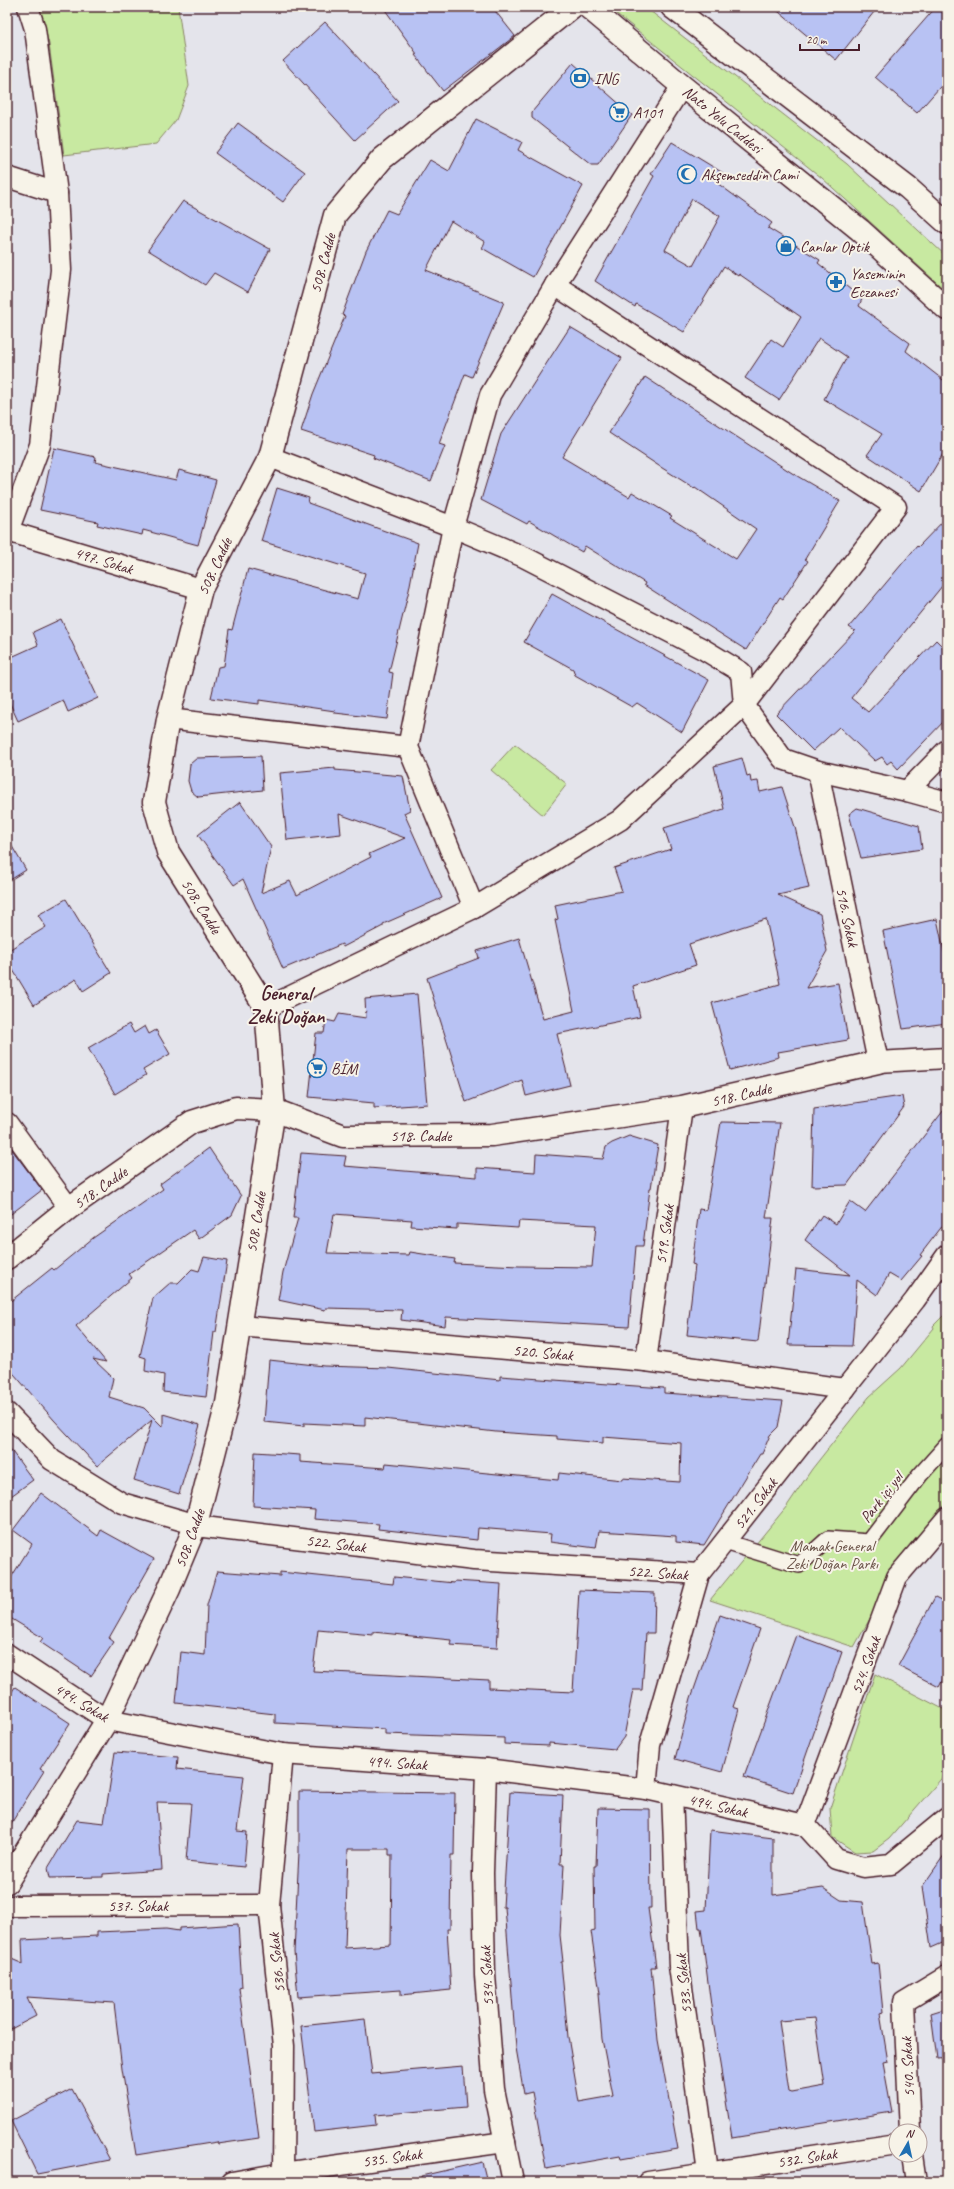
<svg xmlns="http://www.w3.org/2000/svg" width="954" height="2189" viewBox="0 0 954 2189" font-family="Caveat,sans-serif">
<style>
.green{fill:#c8e9a1;stroke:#898466}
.building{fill:#b8c2f3;stroke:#4a1f2b;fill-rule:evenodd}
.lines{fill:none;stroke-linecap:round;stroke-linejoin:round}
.pedestrian-casing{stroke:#4a1f2b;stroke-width:18}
.minor-casing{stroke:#4a1f2b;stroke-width:23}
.tertiary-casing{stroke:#4a1f2b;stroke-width:25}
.secondary-casing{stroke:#4a1f2b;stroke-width:25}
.pedestrian{stroke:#f7f3e8;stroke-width:15}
.minor{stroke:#f7f3e8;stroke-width:20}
.tertiary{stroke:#f7f3e8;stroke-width:22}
.secondary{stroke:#f7f3e8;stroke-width:22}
.labels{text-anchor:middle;stroke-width:4;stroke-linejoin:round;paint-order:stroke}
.poi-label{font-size:16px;fill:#4a1f2b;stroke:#f7f3e8;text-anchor:start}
.street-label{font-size:16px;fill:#4a1f2b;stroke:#f7f3e8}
.park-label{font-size:16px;fill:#6a5248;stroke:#f7f3e8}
.district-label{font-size:20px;font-weight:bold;fill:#4a1f2b;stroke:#f7f3e8}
</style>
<rect width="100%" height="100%" fill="#e4e4eb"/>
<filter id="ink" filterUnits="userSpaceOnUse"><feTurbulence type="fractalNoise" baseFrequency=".025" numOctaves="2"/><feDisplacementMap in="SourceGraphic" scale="8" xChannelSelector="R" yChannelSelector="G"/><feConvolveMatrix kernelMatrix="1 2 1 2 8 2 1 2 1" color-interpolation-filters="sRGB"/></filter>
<g filter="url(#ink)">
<g class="green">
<polygon points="38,7 178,7 189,86 176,120 156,144 64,155 49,44"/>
<polygon points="608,7 645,7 847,164 947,257 947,292 822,178"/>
<polygon points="515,744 567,784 543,815 491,770"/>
<polygon points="947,1312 947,1502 916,1542 885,1592 854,1647 710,1600 787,1506 812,1469 869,1397 901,1368 934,1328 933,1326"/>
<polygon points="875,1674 947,1711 947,1772 889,1839 873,1851 855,1852 832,1837 830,1808"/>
</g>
<g class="building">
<polygon points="383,7 492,7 515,36 443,91 415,55 417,54"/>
<polygon points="773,7 878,7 836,60"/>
<polygon points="936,7 947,7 947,79 917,113 875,77"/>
<polygon points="325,22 398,101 355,140 283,61"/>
<polygon points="573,63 632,115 598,165 591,165 532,118 532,112"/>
<polygon points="476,119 522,142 518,150 583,186 533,277 482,248 485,242 451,221 426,270 504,302 472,377 465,374 439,444 445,446 431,481 373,458 374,455 301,431 313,394 345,316 342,315 366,251 387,210 397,214 430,160 449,171"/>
<polygon points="238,123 305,172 283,202 215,153"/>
<path d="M672 142 723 173 717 183 772 223 768 228 820 260 818 263 862 299 859 306 910 343 906 351 947 383V447L921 491 867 455 882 434 824 399 847 357 819 338 779 400 745 378 771 339 783 347 801 317 739 274 738 276 724 266 684 332 636 304 635 307 595 281 654 176 651 174ZM692 199 720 216 693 266 665 250Z"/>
<polygon points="183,201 270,249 248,292 214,273 205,285 148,250"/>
<polygon points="570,327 622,358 562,457 629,497 632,492 672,516 670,518 736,559 756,529 695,487 694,488 659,466 609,433 645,377 792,473 840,501 805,559 808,561 783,599 780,597 746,650 644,585 645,583 585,546 582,552 529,521 527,524 481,500 501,434"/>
<polygon points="54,448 96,457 95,462 176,480 179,470 216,480 198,545 143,530 142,535 97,525 98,522 40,510"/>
<polygon points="277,488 309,498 308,503 418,543 409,590 389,672 393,673 387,719 335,713 335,711 259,700 259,704 211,698 218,667 224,666 229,629 232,630 248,569 358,599 365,573 261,541"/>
<polygon points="947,517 947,580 851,698 868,712 936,640 947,651 947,718 898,769 891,761 887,764 882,757 875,761 839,727 813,751 776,714 855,631 849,627 917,546 918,547"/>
<polygon points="552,594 709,680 682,732 637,703 632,707 575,675 573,669 524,642"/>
<polygon points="61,619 98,698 68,712 63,700 18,721 7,697 7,659 38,645 33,632"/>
<polygon points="261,756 263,790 198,797 191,791 188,781 190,764 197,758"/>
<polygon points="742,758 747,776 750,775 751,782 758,781 760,792 782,787 795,827 809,888 778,895 820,914 827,951 806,988 838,983 848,1040 778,1052 779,1057 730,1070 712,1003 780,984 766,919 689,944 696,965 633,986 640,1017 557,1034 570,1085 526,1096 522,1080 466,1102 427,978 479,958 477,951 519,938 543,1019 574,1011 555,920 558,919 555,905 622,891 614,868 671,849 664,828 724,809 714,766"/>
<polygon points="335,768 335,770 403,776 410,810 404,813 442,898 383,924 383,926 343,947 342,944 283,969 243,879 234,885 198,835 240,802 271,847 261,893 290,881 297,895 371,857 369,854 405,838 339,814 341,834 287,840 280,773"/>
<polygon points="857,808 919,826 922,849 861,858 849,814"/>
<polygon points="7,838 26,870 7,882"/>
<polygon points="66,899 111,973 83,991 76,979 34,1005 7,960 7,951 46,927 38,915"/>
<polygon points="937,919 947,965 947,1023 903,1029 883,931"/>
<polygon points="417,994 427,1104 374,1108 374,1103 309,1097 316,1033 324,1033 326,1020 335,1022 339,1014 366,1018 365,999"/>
<polygon points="129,1024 134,1033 145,1026 149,1034 156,1030 170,1054 143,1070 146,1075 115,1094 88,1048"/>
<polygon points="902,1096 904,1107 847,1185 812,1186 814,1109"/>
<polygon points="947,1106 947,1220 920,1255 922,1256 901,1281 889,1274 877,1295 857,1280 852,1346 788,1345 796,1269 850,1275 805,1240 822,1215 836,1224 850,1201 865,1212"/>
<polygon points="721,1122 780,1123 766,1218 773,1218 758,1342 687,1335 695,1265 692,1264 699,1209 706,1210"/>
<path d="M629 1136 658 1145 651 1188H650L643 1246H636L629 1327 446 1317 445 1326 401 1320 402 1310 326 1308 325 1310 278 1300 283 1272 298 1218H293L301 1153 346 1156 344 1166 477 1177V1168L535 1172 536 1154 603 1159 606 1147 612 1143ZM334 1214 412 1220 411 1226 457 1229V1224L518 1228 519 1221 596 1225 592 1267 519 1266 454 1263 455 1259 410 1252 409 1255 327 1253Z"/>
<polygon points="7,1143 42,1190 7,1217"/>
<polygon points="209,1148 241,1196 232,1215 199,1239 193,1230 129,1274 132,1278 76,1326 106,1362 93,1359 113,1378 109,1397 144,1408 163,1427 163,1414 200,1425 179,1494 134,1480 152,1420 97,1466 54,1420 7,1366 7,1304 52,1268 54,1270 93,1238 163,1189 160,1184"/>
<polygon points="204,1257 227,1261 216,1332 214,1332 206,1397 163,1392 164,1375 145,1371 146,1358 140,1356 153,1298 170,1283 178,1283 192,1269 199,1271"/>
<polygon points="269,1360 324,1366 388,1368 500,1380 500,1376 622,1385 664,1388 664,1393 783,1401 778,1427 770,1435 762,1454 760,1454 704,1545 676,1542 676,1536 599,1531 596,1548 550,1542 551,1534 478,1528 477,1540 378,1529 379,1524 314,1519 315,1510 253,1506 255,1452 300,1455 300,1462 385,1468 386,1463 558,1480 559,1473 622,1480 622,1478 680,1482 681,1443 603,1437 603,1443 557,1439 557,1436 496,1432 365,1417 365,1426 304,1423 304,1426 264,1422"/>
<polygon points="7,1445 33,1480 7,1499"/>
<polygon points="41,1493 98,1536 101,1530 154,1559 109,1638 114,1642 91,1676 40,1642 43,1638 7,1616 7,1584 32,1544 13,1530"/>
<polygon points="217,1571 280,1576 280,1572 393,1584 394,1577 454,1583 455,1581 501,1584 497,1648 450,1645 451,1640 373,1632 373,1635 318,1630 313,1671 489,1680 489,1688 573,1692 579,1590 655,1593 654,1633 646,1633 642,1690 633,1690 624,1737 615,1749 549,1743 549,1746 504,1744 504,1738 385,1734 385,1729 275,1723 275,1714 176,1703 181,1652 205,1655 207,1605"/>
<polygon points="935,1597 947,1603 947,1672 939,1687 898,1666"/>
<polygon points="720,1615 760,1629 733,1707 739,1709 722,1772 675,1759 691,1698"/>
<polygon points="796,1635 842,1652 793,1793 744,1777"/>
<polygon points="15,1687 70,1723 40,1769 44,1771 7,1830 7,1699"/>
<polygon points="115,1752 178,1757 177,1769 244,1776 237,1831 247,1832 244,1867 186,1861 191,1803 157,1802 162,1870 103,1874 103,1877 50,1878 48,1868 77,1820 104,1823"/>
<path d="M299 1791 455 1793 454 1855H451L450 1929H447L451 1990 401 1995V1990L298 1997 294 1952 299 1852ZM348 1849H389V1855H392L391 1945 345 1948Z"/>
<polygon points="510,1792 563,1795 560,1864 564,1864 560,1935 563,1962 561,1962 568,2037 579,2102 613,2096 602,2039 598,1994 600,1994 591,1931 595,1930 594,1866 596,1866 598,1808 650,1809 651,1908 648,1908 656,1967 651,1967 658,2040 678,2149 621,2159 620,2156 546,2169 532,2092 524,2094 516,2048 505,1907 503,1907"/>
<path d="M710 1830 773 1838V1895L823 1888 841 1900 863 1902 872 1964 878 1963 883 2012 880 2013 888 2062 883 2063 892 2112 732 2138 713 2021 701 1928H699L697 1911 706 1910ZM815 2018 825 2086 792 2092 789 2091 779 2021Z"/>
<polygon points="947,1851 947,1941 931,1948 922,1887"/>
<polygon points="238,1924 242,1987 239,1988 259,2138 218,2144 217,2142 136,2155 122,2069 114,2003 27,1997 36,2016 7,2031 7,1957 23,1964 22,1940 97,1936 97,1932 166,1929 179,1931 179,1928"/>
<polygon points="947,2008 947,2058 937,2059 931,2013"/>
<polygon points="365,2019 372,2074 463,2066 466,2107 375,2115 376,2125 314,2132 301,2026"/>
<polygon points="72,2089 110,2160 37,2174 11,2121"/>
<polygon points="482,2162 487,2182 422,2182 421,2176"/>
</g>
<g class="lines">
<defs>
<polyline id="pedestrian" points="725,1542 799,1565 828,1539 869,1542 920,1475 947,1445"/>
<g id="minor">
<polyline points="7,177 57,193"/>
<polyline points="270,457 453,527 524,557 703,649 741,672 744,705 783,759 818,771 907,791 947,802"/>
<polyline points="7,531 201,589"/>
<polyline points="7,534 40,445 61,270 57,193 35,29 28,7"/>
<polyline points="168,719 408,747"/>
<polyline points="818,771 878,1062 947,1058"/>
<polyline points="907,791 947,750"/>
<polyline points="474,908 408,747 453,527 490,395 555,285 682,86"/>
<polyline points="266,1008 474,908 620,820 744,705 896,507 555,285"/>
<polyline points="7,1123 69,1208"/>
<polyline points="239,1326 646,1361 845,1389"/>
<polyline points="646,1361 682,1107"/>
<polyline points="7,1413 52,1460 122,1503 204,1527 474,1560 699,1574"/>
<polyline points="7,1654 107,1720 283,1754 486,1769 646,1789 805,1825"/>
<polyline points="283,1754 269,1905 284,2046 283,2173"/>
<polyline points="486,1769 483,1873 485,1975 494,2089 513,2182"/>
<polyline points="646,1789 650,1745 699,1574 915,1300 947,1255"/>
<polyline points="672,1795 679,1966 708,2172"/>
<polyline points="805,1825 897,1577 947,1518"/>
<polyline points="805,1825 836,1859 863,1867 891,1864 947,1818"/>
<polyline points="7,1906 269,1905"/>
<polyline points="910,2131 904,2002 947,1976"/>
<polyline points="912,2155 916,2182"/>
<polyline points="232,2182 283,2173 505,2142"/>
<polyline points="648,2182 896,2144"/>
</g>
<g id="tertiary">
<polyline points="7,1258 69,1208 192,1122 236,1108 274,1110 343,1136 492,1135 682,1107 878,1062"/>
<polyline points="7,1882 107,1720 169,1589 196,1524 227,1403 274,1110 266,1008 168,852 154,802 168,719 201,589 270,457 335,215 382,159 572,7"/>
</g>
<g id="secondary">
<polyline points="588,7 682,86 860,230 947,309"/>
<polyline points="672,7 908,188 947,223"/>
</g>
</defs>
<use href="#pedestrian" class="pedestrian-casing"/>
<use href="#minor" class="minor-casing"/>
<use href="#tertiary" class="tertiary-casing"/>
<use href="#secondary" class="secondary-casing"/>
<use href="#pedestrian" class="pedestrian"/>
<use href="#minor" class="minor"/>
<use href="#tertiary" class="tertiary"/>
<use href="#secondary" class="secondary"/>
</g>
</g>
<defs>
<symbol id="bank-ring" viewBox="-11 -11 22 22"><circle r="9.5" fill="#f7f3e8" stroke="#1f6fb2" stroke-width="1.5"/><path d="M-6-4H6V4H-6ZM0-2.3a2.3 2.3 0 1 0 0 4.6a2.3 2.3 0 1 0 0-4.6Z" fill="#1f6fb2"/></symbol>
<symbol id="supermarket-ring" viewBox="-11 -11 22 22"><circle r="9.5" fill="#f7f3e8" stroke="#1f6fb2" stroke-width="1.5"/><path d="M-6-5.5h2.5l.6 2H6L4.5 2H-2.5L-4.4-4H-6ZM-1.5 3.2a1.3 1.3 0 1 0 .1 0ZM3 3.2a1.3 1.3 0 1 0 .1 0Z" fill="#1f6fb2"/></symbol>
<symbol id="mosque-ring" viewBox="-11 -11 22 22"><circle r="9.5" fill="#f7f3e8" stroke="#1f6fb2" stroke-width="1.5"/><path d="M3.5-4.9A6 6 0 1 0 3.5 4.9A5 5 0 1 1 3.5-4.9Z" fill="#1f6fb2"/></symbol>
<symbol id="shop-ring" viewBox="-11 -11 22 22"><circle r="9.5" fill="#f7f3e8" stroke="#1f6fb2" stroke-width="1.5"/><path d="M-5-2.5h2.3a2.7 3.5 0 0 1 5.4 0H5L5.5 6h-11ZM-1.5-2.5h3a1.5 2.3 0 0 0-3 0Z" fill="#1f6fb2"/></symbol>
<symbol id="pharmacy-ring" viewBox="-11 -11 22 22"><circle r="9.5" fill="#f7f3e8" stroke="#1f6fb2" stroke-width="1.5"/><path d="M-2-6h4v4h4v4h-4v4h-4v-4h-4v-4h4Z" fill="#1f6fb2"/></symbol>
</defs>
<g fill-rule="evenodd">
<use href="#bank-ring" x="569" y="67" width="22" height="22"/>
<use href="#supermarket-ring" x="608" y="101" width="22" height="22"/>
<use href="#mosque-ring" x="676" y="163" width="22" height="22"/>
<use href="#shop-ring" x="775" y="235" width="22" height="22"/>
<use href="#pharmacy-ring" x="825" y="271" width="22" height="22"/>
<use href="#supermarket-ring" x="306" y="1057" width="22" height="22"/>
</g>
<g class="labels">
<g class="poi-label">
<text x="594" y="84">ING</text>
<text x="633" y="118">A101</text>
<text x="701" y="180">Akşemseddin Cami</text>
<text x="800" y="252">Canlar Optik</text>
<text x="850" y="279">Yaseminin<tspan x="850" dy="18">Eczanesi</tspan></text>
<text x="331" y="1074">BİM</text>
</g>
<g class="street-label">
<text transform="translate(723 119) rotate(39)" y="6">Nato Yolu Caddesi</text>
<text transform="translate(322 263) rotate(-75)" y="6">508. Cadde</text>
<text transform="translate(104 560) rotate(17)" y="6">497. Sokak</text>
<text transform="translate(214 566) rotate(-65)" y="6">508. Cadde</text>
<text transform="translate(202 906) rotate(58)" y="6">508. Cadde</text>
<text transform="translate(848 917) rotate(78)" y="6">516. Sokak</text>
<text transform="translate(741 1094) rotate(-13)" y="6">518. Cadde</text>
<text x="421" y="1141">518. Cadde</text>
<text transform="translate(100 1187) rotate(-35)" y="6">518. Cadde</text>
<text transform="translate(255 1222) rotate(-81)" y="6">508. Cadde</text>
<text transform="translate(664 1234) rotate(-82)" y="6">519. Sokak</text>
<text transform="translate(543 1352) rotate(5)" y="6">520. Sokak</text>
<text transform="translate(881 1497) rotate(-52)" y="6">Park içi yol</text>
<text transform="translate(755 1503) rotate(-52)" y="6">521. Sokak</text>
<text transform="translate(189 1538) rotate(-70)" y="6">508. Cadde</text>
<text transform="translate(336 1543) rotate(7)" y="6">522. Sokak</text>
<text transform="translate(658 1572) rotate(4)" y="6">522. Sokak</text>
<text transform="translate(865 1665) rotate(-70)" y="6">524. Sokak</text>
<text transform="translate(82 1702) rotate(31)" y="6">494. Sokak</text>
<text transform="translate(397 1762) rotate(4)" y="6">494. Sokak</text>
<text transform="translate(718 1805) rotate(13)" y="6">494. Sokak</text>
<text x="138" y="1911">537. Sokak</text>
<text transform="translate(276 1963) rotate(-96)" y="6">536. Sokak</text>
<text transform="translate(486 1976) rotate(-93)" y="6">534. Sokak</text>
<text transform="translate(683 1984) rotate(-96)" y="6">533. Sokak</text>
<text transform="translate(907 2067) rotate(-93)" y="6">540. Sokak</text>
<text transform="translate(392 2157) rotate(-8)" y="6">535. Sokak</text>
<text transform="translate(807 2157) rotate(-9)" y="6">532. Sokak</text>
</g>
<g class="park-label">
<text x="832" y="1551">Mamak General<tspan x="832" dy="18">Zeki Doğan Parkı</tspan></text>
</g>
<g class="district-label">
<text x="286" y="1000">General<tspan x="286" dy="23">Zeki Doğan</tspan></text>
</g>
</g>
<rect width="954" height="2189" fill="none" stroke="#f7f3e8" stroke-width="24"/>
<rect x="12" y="12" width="930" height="2165" fill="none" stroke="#4a1f2b" stroke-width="1.5" filter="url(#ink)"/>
<g transform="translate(908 2143) rotate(9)"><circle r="19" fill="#f7f3e8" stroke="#b29e9c"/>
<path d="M0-3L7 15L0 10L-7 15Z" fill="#1f6fb2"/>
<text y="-6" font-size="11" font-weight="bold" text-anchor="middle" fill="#4a1f2b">N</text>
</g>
<path d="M800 44v6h59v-6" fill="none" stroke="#4a1f2b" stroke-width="2"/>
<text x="806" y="44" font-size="12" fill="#4a1f2b" stroke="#f7f3e8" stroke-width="3" paint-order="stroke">20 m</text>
</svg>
